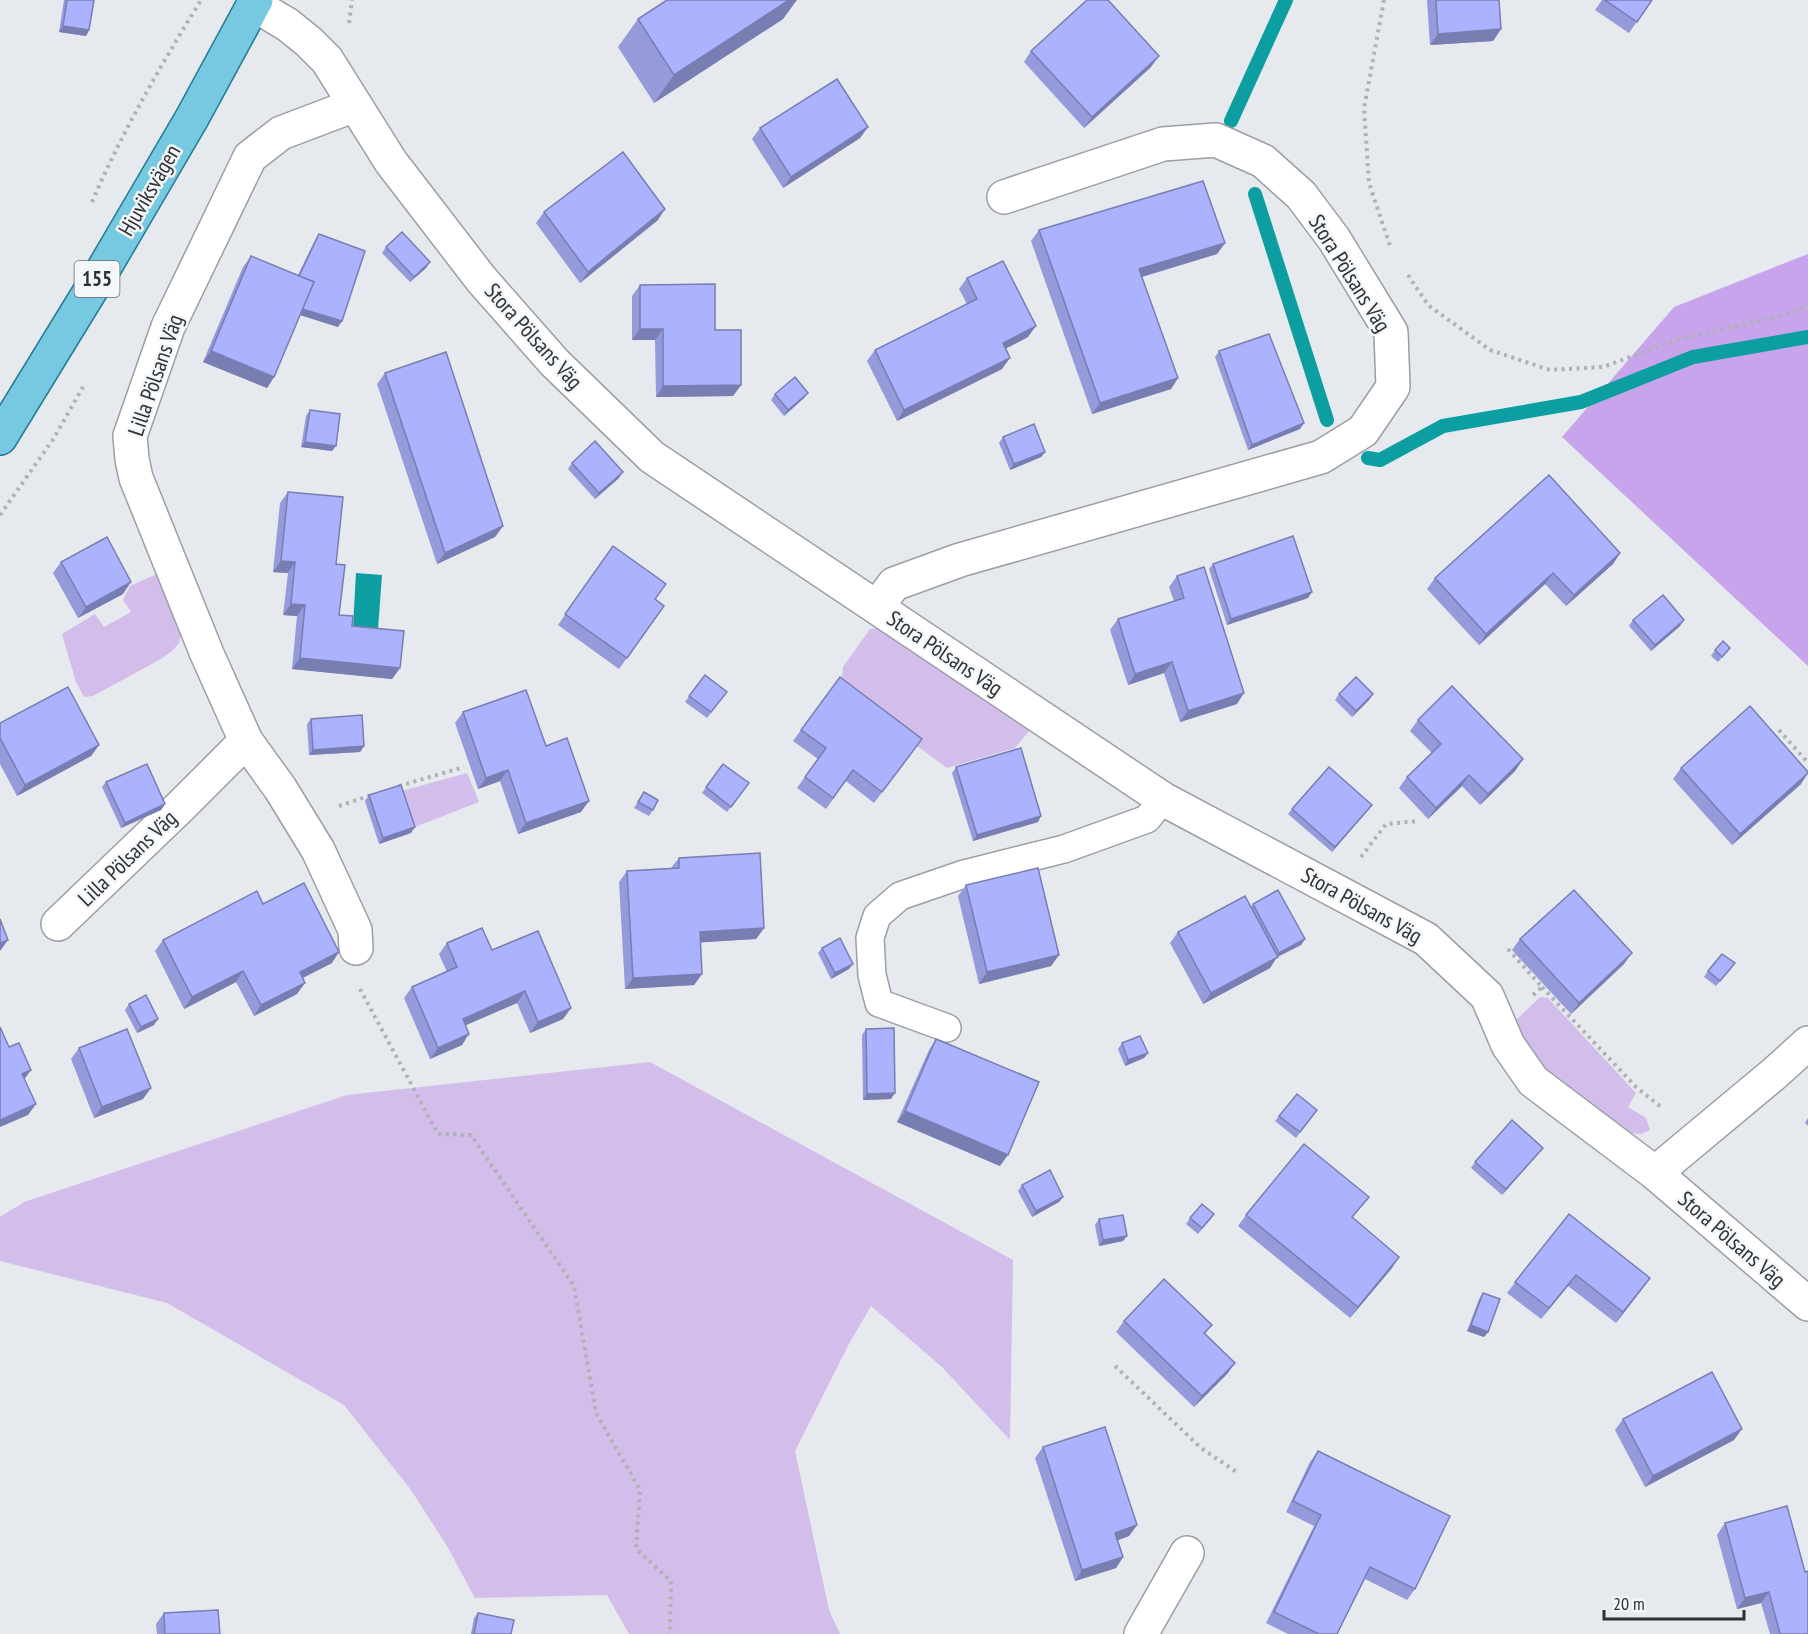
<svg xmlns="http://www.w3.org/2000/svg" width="1808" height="1634" viewBox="0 0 1808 1634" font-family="'PT Sans Narrow',sans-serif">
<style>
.green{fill:#d3beeb}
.forest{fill:#c7a4eb}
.water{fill:#0d9ea2}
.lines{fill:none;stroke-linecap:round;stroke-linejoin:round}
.stream{stroke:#0d9ea2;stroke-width:14}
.service-casing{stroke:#9b9ea2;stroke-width:30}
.minor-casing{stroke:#9b9ea2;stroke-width:36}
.primary-casing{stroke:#237b96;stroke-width:36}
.path{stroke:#afb1b4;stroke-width:4;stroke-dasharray:3 4.5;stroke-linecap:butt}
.service{stroke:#fff;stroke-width:27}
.minor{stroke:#fff;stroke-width:33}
.primary{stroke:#77c8e1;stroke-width:33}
.wall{fill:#949ada}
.shaded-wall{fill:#787db2}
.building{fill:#acb3fe;stroke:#787db2;stroke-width:1.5}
.labels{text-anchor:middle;stroke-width:5;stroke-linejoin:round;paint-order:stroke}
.shield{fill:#f3f7fa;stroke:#6a6c6d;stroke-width:1.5}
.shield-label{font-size:21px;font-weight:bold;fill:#2f3031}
.street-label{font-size:22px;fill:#2f3031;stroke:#f3f7fa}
</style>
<rect width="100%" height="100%" fill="#e6e9ed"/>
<g class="green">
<polygon points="159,573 181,634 179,643 172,651 161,659 93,696 84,697 76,682 62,634 95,614 104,627 131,612 123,600 130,586"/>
<polygon points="876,628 885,630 1030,730 1015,748 947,768 841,690 843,667 870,629"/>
<polygon points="467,773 479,802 415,827 402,791"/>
<polygon points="1540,997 1548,998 1636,1093 1628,1107 1646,1118 1650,1130 1641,1134 1625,1133 1546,1078 1514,1022"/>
<polygon points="650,1062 1013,1260 1010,1440 942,1367 871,1306 850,1342 795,1451 829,1610 840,1634 629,1634 607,1595 475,1598 447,1546 411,1490 344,1405 167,1303 0,1261 0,1217 24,1202 347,1095"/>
</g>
<polygon class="forest" points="1808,254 1808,666 1562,437 1674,307"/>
<polygon class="water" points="356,573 382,575 378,629 353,627"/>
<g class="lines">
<g class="stream">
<polyline points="1231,121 1286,0"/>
<polyline points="1255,194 1327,420"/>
<polyline points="1368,458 1380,460 1443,426 1581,402 1693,357 1808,337"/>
</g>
<defs>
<polyline id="service" points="947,1028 879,1003 872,975 870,938 877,916 900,896 964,874 1064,849 1147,819 1163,799"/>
<g id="minor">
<polyline points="253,4 288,25 309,42 327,60 391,162 481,279 554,362 652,457 1163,799 1426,939 1487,996 1508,1045 1533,1081 1655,1173 1808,1304"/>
<polyline points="355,105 281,133 250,157 168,327 130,436 132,459 136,478 207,654 246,741 280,788 318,850 355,930 356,948"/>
<polyline points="877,607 894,584 960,560 1321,457 1363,431 1393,387 1391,332 1334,239 1301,195 1263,161 1216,140 1163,144 1004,197"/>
<polyline points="58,924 181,806 246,741"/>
<polyline points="1655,1173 1775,1073 1808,1043"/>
<polyline points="1141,1634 1187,1553"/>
</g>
<polyline id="primary" points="0,438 103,270 192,118 256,0"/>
</defs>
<use href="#service" class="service-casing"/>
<use href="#minor" class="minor-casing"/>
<use href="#primary" class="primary-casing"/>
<g class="path">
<polyline points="1384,0 1364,108 1369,183 1391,249"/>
<polyline points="349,23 352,0"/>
<path d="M92 202C122 132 161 65 201 0"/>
<polyline points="1408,275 1428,305 1490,350 1550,370 1603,367 1676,340 1784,315 1808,306"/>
<polyline points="0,515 54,438 84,385"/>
<polyline points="1779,730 1808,763"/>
<polyline points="399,786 464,767"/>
<polyline points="339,806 372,795"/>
<polyline points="1361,857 1386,824 1419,821"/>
<polyline points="1508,949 1542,987 1531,997"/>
<polyline points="1542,987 1636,1087 1661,1107"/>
<polyline points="360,989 438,1134 471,1135 574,1286 596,1413 640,1490 636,1549 671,1581 670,1634"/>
<polyline points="1115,1366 1201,1448 1238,1473"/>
</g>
<use href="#service" class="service"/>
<use href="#minor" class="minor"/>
<use href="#primary" class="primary"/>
</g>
<g class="wall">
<polygon points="64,0 94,0 89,30 86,36 59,32"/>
<polygon points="1427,0 1499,0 1501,29 1493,41 1430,45"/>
<polygon points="1602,0 1652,0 1629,33 1595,10"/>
<polygon points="638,19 783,19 654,103 618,47"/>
<polygon points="1031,51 1151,67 1084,128 1024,62"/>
<polygon points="868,127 860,138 783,188 752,139 760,128"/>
<polygon points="544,212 658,220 580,283 536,223"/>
<polygon points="1039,230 1225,243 1217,254 1142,277 1178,378 1171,389 1092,414 1031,241"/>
<polygon points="319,234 338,327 300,315 274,377 267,388 203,362 243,267 251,256 298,275 315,240"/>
<polygon points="386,247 426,268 410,282 382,253"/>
<polygon points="967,278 1028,337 1005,349 1002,369 897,421 867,361 875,350 967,304 959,289"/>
<polygon points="640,285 741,385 733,396 656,397 655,340 632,340 632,296"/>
<polygon points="1219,351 1300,429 1248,450 1215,357"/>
<polygon points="385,373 503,526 495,537 437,564 377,384"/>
<polygon points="808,393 804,398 784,416 771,400 775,394"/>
<polygon points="310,410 332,451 301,447 306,416"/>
<polygon points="1003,437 1045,452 1041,457 1010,470 999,443"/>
<polygon points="572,463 619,478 595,499 568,469"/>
<polygon points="288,492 336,564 339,615 400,668 392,679 292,669 297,616 283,615 288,573 273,572 280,503"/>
<polygon points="613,546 655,599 664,606 619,669 558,625"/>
<polygon points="1620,553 1613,564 1566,606 1545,584 1479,645 1427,589 1435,578"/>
<polygon points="61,562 123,594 78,618 53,573"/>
<polygon points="1213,564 1308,598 1227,625 1209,569"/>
<polygon points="1177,576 1237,704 1180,722 1164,673 1128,685 1110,630 1118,619 1174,601 1169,587"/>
<polygon points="1633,620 1680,626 1651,651 1629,626"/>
<polygon points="1730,648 1718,662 1711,656 1715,650"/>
<polygon points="705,675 727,692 707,718 685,702"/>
<polygon points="1339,694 1373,694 1369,700 1352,717 1335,700"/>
<polygon points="463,712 546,746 581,812 518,834 500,781 478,789 455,723"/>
<polygon points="311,719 364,746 360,752 309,755 307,724"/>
<polygon points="1418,720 1523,759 1515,771 1480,805 1462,786 1428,819 1399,788 1407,777 1432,753 1410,731"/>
<polygon points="0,723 99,745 91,756 17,796 0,764"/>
<polygon points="801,730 922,739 874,803 846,781 826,809 797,788 818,759 793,741"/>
<polygon points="723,764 749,783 727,812 702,793"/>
<polygon points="956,767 1038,822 973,841 952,773"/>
<polygon points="1681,768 1801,784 1732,845 1673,779"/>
<polygon points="106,782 165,804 161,810 121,828 102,787"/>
<polygon points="644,792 653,810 649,816 634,808"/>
<polygon points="369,795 411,833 379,844 365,801"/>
<polygon points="1292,809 1368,810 1332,852 1288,814"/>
<polygon points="679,858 764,928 756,939 700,942 702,974 694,985 625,989 619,882 627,871 671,868"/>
<polygon points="966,885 1059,955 1051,966 979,984 958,896"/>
<polygon points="263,904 332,963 303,978 297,994 254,1016 236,982 184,1009 155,951 163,940"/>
<polygon points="1253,904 1305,939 1301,945 1277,957 1270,968 1203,1004 1170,943 1178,932 1251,907"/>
<polygon points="1520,939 1624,964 1571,1014 1512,950"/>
<polygon points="447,943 492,950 571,1008 563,1019 530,1033 517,1003 465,1025 462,1045 430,1059 404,998 412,987 447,972 439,954"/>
<polygon points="822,948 849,969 831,979 818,953"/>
<polygon points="1731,969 1716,986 1704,977 1708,971"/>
<polygon points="129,1004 154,1025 137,1033 125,1010"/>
<polygon points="866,1029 891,1099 863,1100 862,1035"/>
<polygon points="936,1039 1000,1166 897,1122 929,1050"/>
<polygon points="1122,1043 1148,1053 1144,1058 1125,1066 1118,1049"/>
<polygon points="79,1048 143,1099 94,1118 71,1059"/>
<polygon points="1317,1110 1296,1138 1275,1121 1279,1116"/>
<polygon points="1808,1118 1808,1126 1805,1123"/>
<polygon points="1543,1148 1502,1195 1471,1168 1475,1162"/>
<polygon points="1022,1185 1063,1197 1059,1202 1032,1217 1018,1191"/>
<polygon points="1369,1197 1352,1218 1392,1268 1350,1318 1238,1226 1246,1215"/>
<polygon points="1569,1214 1642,1289 1616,1323 1568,1286 1541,1319 1507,1293"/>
<polygon points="1190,1218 1210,1220 1198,1234 1186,1224"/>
<polygon points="1099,1219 1127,1236 1123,1241 1099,1246 1095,1225"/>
<polygon points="1483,1293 1488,1332 1484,1337 1467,1331 1479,1299"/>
<polygon points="1124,1321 1212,1325 1205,1334 1235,1363 1227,1374 1194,1407 1116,1332"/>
<polygon points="1623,1419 1734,1440 1645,1487 1615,1430"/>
<polygon points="1043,1447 1137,1525 1129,1536 1118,1540 1123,1557 1116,1568 1075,1581 1035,1458"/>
<polygon points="1318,1451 1415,1589 1407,1600 1365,1579 1337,1634 1288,1634 1266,1623 1314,1526 1286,1512 1310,1462"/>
<polygon points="1725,1523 1808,1634 1770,1634 1761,1603 1737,1609 1717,1535"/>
<polygon points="164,1613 220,1634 157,1634 156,1624"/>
<polygon points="478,1613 511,1634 471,1634 474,1618"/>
</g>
<g class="shaded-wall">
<polygon points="789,0 797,0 783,19 654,103 674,75"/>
<polygon points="63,26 89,30 86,36 59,32"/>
<polygon points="1501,29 1493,41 1430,45 1438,34"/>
<polygon points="1159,56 1151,67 1084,128 1092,117"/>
<polygon points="868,127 860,138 783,188 791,177"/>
<polygon points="665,209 658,220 580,283 588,272"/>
<polygon points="1225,243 1217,254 1131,280 1139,269"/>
<polygon points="430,262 426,268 410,282 414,277"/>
<polygon points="301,309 342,321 338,327 297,314"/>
<polygon points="1036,326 1028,337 995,354 1003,343"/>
<polygon points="640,329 663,329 655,340 632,340"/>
<polygon points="211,351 274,377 267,388 203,362"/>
<polygon points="1010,358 1002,369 897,421 904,410"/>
<polygon points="1178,378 1171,389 1092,414 1100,403"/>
<polygon points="741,385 733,396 656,397 663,386"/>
<polygon points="808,393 804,398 784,416 788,410"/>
<polygon points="1304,423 1300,429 1248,450 1252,445"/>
<polygon points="305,442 336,446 332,451 301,447"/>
<polygon points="1045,452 1041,457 1010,470 1014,464"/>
<polygon points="623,472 619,478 595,499 599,493"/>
<polygon points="503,526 495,537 437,564 445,553"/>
<polygon points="1620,553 1613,564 1566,606 1574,595"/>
<polygon points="281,561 295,562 288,573 273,572"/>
<polygon points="1553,573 1545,584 1479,645 1486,634"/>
<polygon points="131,582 123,594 78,618 86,607"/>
<polygon points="1312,592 1308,598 1227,625 1231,619"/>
<polygon points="291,604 305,605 297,616 283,615"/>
<polygon points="1684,620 1680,626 1651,651 1655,645"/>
<polygon points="300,658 400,668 392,679 292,669"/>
<polygon points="1172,662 1164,673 1128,685 1135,674"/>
<polygon points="1244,693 1237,704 1180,722 1188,711"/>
<polygon points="1373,694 1369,700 1352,717 1356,711"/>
<polygon points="99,745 91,756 17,796 25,785"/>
<polygon points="364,746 360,752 309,755 313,750"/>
<polygon points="1523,759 1515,771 1480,805 1488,794"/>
<polygon points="508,770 500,781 478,789 486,778"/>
<polygon points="1808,773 1801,784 1732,845 1740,834"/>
<polygon points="1469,775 1462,786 1428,819 1436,808"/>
<polygon points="589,801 581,812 518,834 526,823"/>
<polygon points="165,804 161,810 121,828 125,823"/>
<polygon points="1372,805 1368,810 1332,852 1335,847"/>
<polygon points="1041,816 1038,822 973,841 977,835"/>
<polygon points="415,827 411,833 379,844 383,838"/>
<polygon points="764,928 756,939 692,943 700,932"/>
<polygon points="1305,939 1301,945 1277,957 1270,968 1203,1004 1211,993 1276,958 1279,953"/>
<polygon points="8,940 0,951 0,943"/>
<polygon points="339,952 332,963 292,983 300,972"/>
<polygon points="1632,953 1624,964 1571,1014 1579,1003"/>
<polygon points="1059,955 1051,966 979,984 987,972"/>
<polygon points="853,964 849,969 831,979 835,973"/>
<polygon points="243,971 236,982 184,1009 192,997"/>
<polygon points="702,974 694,985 625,989 633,978"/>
<polygon points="305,983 297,994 254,1016 261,1005"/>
<polygon points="525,991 517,1003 455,1030 463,1019"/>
<polygon points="571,1008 563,1019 530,1033 538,1022"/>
<polygon points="158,1019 154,1025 137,1033 141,1027"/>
<polygon points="469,1034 462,1045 430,1059 438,1048"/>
<polygon points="1148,1053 1144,1058 1125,1066 1128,1060"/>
<polygon points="31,1070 23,1081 22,1074"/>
<polygon points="151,1088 143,1099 94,1118 102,1107"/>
<polygon points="895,1093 891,1099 863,1100 867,1094"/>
<polygon points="36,1104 28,1115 0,1127 0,1120"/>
<polygon points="905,1111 1008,1155 1000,1166 897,1122"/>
<polygon points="1543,1148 1539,1153 1502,1195 1506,1189"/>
<polygon points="1063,1197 1059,1202 1032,1217 1036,1211"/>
<polygon points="1127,1236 1123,1241 1099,1246 1103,1240"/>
<polygon points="1399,1257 1392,1268 1350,1318 1358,1307"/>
<polygon points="1576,1275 1568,1286 1541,1319 1549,1308"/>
<polygon points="1650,1278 1642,1289 1616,1323 1623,1312"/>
<polygon points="1471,1325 1488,1332 1484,1337 1467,1331"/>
<polygon points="1235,1363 1227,1374 1194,1407 1202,1396"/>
<polygon points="1742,1429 1734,1440 1645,1487 1653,1476"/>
<polygon points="1137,1525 1129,1536 1108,1544 1115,1533"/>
<polygon points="1123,1557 1116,1568 1075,1581 1082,1570"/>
<polygon points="1769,1592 1761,1603 1737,1609 1745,1598"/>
</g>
<g class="building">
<polygon points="67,0 94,0 89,30 63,26"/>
<polygon points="667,0 789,0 674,75 638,19"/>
<polygon points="1087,0 1108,0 1159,56 1092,117 1031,51"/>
<polygon points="1436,0 1499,0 1501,29 1438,34"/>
<polygon points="1605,0 1652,0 1637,22"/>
<polygon points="837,79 868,127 791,177 760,128"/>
<polygon points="623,152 665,209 588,272 544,212"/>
<polygon points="1203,181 1225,243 1139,269 1178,378 1100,403 1039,230"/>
<polygon points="402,232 430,262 414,277 386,247"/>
<polygon points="319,234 365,251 342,321 302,309 314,282 299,276"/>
<polygon points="251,256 314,282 274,377 211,351"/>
<polygon points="1003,261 1036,326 1003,343 1010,358 904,410 875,350 977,299 967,278"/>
<polygon points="715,284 715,330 741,330 741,385 663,386 663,329 640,329 640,285"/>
<polygon points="1269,334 1304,423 1252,445 1219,351"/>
<polygon points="446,352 503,526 445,553 385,373"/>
<polygon points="795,377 808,393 788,410 775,394"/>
<polygon points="310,410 340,414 336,446 305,442"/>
<polygon points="1034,424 1045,452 1014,464 1003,437"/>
<polygon points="595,441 623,472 599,493 572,463"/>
<polygon points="1549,475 1620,553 1574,595 1553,573 1486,634 1435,578"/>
<polygon points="288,492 343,497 336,564 345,565 339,615 353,616 352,626 404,631 400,668 300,658 305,605 291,604 295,562 281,561"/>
<polygon points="1293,536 1312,592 1231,619 1213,564"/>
<polygon points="107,537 131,582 86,607 61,562"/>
<polygon points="613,546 666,584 655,599 664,606 627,658 565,614"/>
<polygon points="1204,567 1244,693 1188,711 1172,662 1135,674 1118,619 1184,598 1177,576"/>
<polygon points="1663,595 1684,620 1655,645 1633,620"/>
<polygon points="1723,641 1730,648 1722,657 1715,650"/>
<polygon points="705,675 727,692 711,712 689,696"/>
<polygon points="840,677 922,739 882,792 853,770 833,798 805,777 826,748 801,730"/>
<polygon points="1356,677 1373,694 1356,711 1339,694"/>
<polygon points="1452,686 1523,759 1488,794 1469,775 1436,808 1407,777 1441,744 1418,720"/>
<polygon points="68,687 99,745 25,785 0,738 0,723"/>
<polygon points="526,690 546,746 567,738 589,801 526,823 508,770 486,778 463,712"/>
<polygon points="1750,706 1808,772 1808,773 1740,834 1681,768"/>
<polygon points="362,715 364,746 313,750 311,719"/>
<polygon points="1021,748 1041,816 977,835 956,767"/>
<polygon points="147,764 165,804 125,823 106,782"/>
<polygon points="723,764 749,783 731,807 706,787"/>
<polygon points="1329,767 1372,805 1335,847 1292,809"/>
<polygon points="401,785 415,827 383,838 369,795"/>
<polygon points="644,792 658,800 653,810 638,802"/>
<polygon points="760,853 764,928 700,932 702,974 633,978 627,871 679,868 679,858"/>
<polygon points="1038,868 1059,955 987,972 966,885"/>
<polygon points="304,883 339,952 300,972 305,983 261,1005 243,971 192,997 163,940 257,891 263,904"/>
<polygon points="1278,890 1305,939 1279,953 1253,904"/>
<polygon points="1574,890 1632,953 1579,1003 1520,939"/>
<polygon points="1245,896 1278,957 1211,993 1178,932"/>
<polygon points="0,919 8,940 0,943"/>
<polygon points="482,928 492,950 538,931 571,1008 538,1022 525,991 463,1019 469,1034 438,1048 412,987 457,967 447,943"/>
<polygon points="840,938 853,964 835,973 822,948"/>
<polygon points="1722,954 1735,963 1720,981 1708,971"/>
<polygon points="146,995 158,1019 141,1027 129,1004"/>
<polygon points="0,1027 9,1047 19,1043 31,1070 22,1074 36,1104 0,1120"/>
<polygon points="894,1028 895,1093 867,1094 866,1029"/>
<polygon points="127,1029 151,1088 102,1107 79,1048"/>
<polygon points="1140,1036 1148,1053 1128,1060 1122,1043"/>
<polygon points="936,1039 1039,1082 1008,1155 905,1111"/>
<polygon points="1297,1094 1317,1110 1300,1132 1279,1116"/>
<polygon points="1512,1120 1543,1148 1506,1189 1475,1162"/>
<polygon points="1304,1144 1369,1197 1352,1217 1399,1257 1358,1307 1246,1215"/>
<polygon points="1050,1170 1063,1197 1036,1211 1022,1185"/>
<polygon points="1202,1204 1214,1214 1202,1228 1190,1218"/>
<polygon points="1569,1214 1650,1278 1623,1312 1576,1275 1549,1308 1515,1282"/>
<polygon points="1123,1215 1127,1236 1103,1240 1099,1219"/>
<polygon points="1164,1279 1212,1325 1204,1333 1235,1363 1202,1396 1124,1321"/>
<polygon points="1483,1293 1500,1299 1488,1332 1471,1325"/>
<polygon points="1712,1372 1742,1429 1653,1476 1623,1419"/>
<polygon points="1105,1427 1137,1525 1115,1533 1123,1557 1082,1570 1043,1447"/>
<polygon points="1318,1451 1450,1516 1415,1589 1370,1567 1337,1634 1319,1634 1274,1612 1321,1515 1293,1501"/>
<polygon points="1787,1506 1805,1572 1808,1571 1808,1634 1780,1634 1769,1592 1745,1598 1725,1523"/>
<polygon points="218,1610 220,1634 165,1634 164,1613"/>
<polygon points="478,1613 514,1620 511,1634 474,1634"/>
</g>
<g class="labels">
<rect class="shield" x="74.5" y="261" width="45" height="36" rx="4.5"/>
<g class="shield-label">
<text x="97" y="286">155</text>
</g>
<g class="street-label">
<text transform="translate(149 190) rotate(-60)" y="8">Hjuviksvägen</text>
<text transform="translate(1350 273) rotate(58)" y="8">Stora Pölsans Väg</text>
<text transform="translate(534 336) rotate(48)" y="8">Stora Pölsans Väg</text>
<text transform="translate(155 375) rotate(-71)" y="8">Lilla Pölsans Väg</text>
<text transform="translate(945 653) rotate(34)" y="8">Stora Pölsans Väg</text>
<text transform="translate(127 858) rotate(-44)" y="8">Lilla Pölsans Väg</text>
<text transform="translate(1362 905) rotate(29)" y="8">Stora Pölsans Väg</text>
<text transform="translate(1732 1239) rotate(41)" y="8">Stora Pölsans Väg</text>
</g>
</g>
<path d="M1604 1610v9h140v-9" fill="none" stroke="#2f3031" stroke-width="3"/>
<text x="1613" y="1610" font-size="18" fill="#2f3031" stroke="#f3f7fa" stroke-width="4.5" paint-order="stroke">20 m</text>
</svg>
